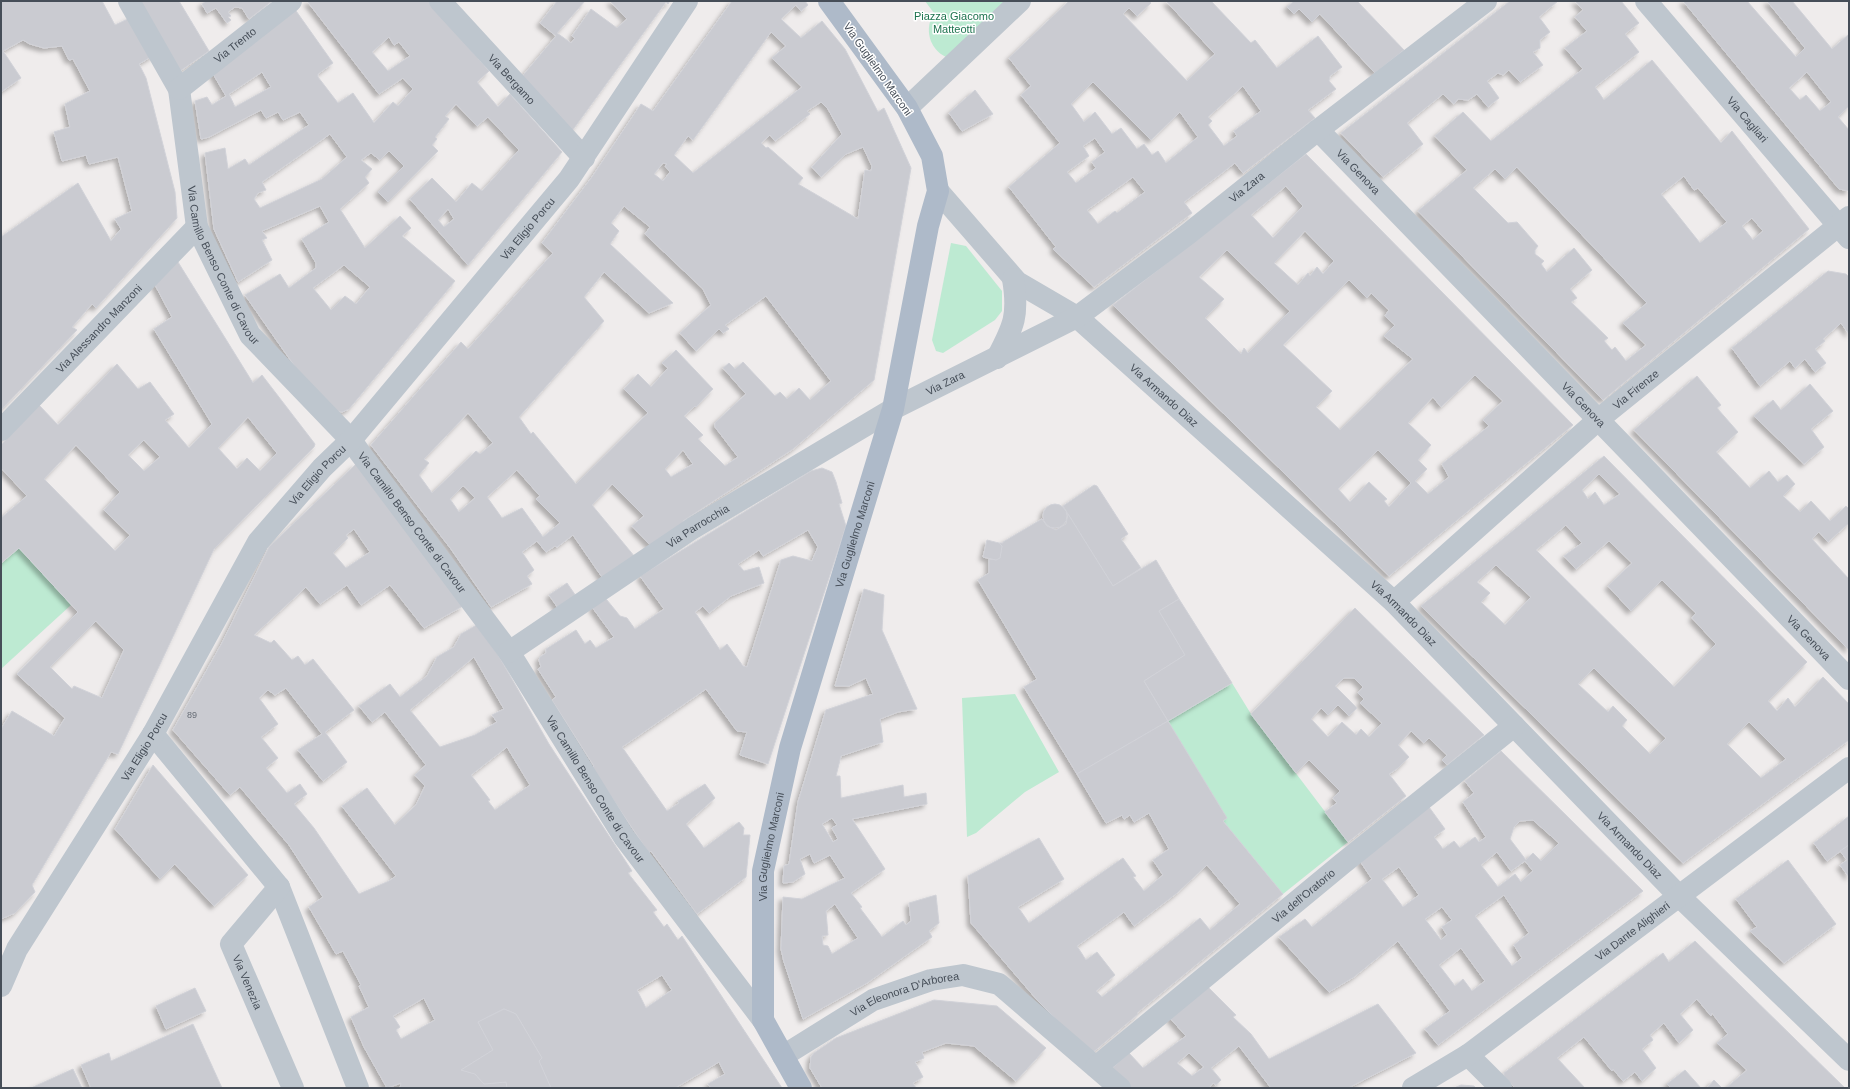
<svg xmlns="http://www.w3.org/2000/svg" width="1850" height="1089" viewBox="0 0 1850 1089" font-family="Arial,sans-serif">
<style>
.green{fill:#bdead2}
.building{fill:#cacbd1;stroke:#d1d2d8;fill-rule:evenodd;filter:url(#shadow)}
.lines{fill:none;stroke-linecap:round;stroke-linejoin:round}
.minor{stroke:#bec6ce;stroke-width:22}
.major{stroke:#aebac9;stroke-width:22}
.labels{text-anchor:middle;stroke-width:3;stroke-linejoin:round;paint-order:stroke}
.number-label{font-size:9px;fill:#676d76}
.park-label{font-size:11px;fill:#1d734e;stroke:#fff}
.street-label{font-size:11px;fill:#464e58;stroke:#fff}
</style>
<defs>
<filter id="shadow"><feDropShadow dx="-3.5" dy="3.5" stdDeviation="2" flood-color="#0004"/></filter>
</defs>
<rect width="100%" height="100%" fill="#efecec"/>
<g class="green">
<path d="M925 1H1007L946 57C929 49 924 28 934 13Z"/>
<polygon points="951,243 966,246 1002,291 1002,311 995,320 943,353 936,351 932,340"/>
<polygon points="19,548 71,605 1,669 1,564"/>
<polygon points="1232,683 1251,714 1348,842 1283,894 1223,821 1168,721"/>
<polygon points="1015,694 1059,772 1025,792 976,833 967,837 962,698"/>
</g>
<g class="building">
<polygon points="1,1 102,1 115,25 132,17 154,55 139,64 146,78 175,192 177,218 96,308 92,304 72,327 77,330 1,410 1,237 78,183 111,241 121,229 115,219 132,211 118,157 89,164 86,155 62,161 54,132 70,127 65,104 90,91 73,59 69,60 62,46 44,48 30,44 23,40 3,51 21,78 1,92"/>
<polygon points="140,1 179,1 209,51 180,71"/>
<polygon points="206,1 272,1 249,19 242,8 235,7 228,12 231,16 228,17 231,20 227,23 216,8 207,13 202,4"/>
<path d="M307 1H429L489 71 477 82 498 107 510 94 562 152 468 265 410 199 432 178 456 202 472 183 482 191 519 150 488 117 477 126 456 104 445 116 449 119 435 137 437 139 432 145 438 151 388 202 378 192 404 166 389 151 380 160 371 153 361 160 372 169 365 177 369 183 340 209 365 248 400 216 411 228 402 236 455 281 349 409 342 412 336 411 298 371 245 295 280 274 289 288 316 268V263L302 239 329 222 320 206 262 231 267 238 262 240 272 260 238 282 214 229 205 153 225 148 228 169 245 159 249 165 309 125 300 112 283 120 278 112 266 118 261 110 209 137 201 139 195 101 207 97 212 105 226 96 212 72 294 8 333 63 318 74V77L338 103 353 93 374 123 393 102 398 106 413 89 403 78 379 94ZM389 37 394 45 399 42 410 56 388 71 372 52ZM262 72 271 87 235 107 229 94ZM330 134 347 157 322 179 260 208 254 199 258 193 266 190 262 182ZM448 209 454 219 444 227 438 220ZM344 265 370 287 356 304 345 296 331 310 313 288Z"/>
<polygon points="557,1 585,1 557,33 571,43 575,38 572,36 591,9 617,28 627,19 610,1 670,1 668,4 666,2 572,131 520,79 556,36 540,23"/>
<path d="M732 1H805L808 5 801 11 796 5 781 19 801 38 822 21 845 49 878 112 884 108 911 168 874 380 793 449 683 521 684 523 651 546 632 526 644 516 612 484 592 505 635 557 604 580 573 535 557 547 555 546 546 552 537 541 522 552 534 570 527 576 532 584 491 607 451 549 371 445 461 342 468 349 553 253 542 243 592 177 641 104 653 111ZM771 32 786 46 772 58 802 87 693 173 674 155 688 136 693 140ZM821 102 828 109 842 134 812 167 821 177 846 154 863 147 872 166 871 171 865 170 858 219 798 184 803 178 768 147 766 148 761 143 770 135 775 141 810 114 807 111ZM663 163 667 164 665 166 670 172 663 181 654 174ZM624 206 650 227 645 234 703 289 711 305 680 333 696 351 719 329 723 333 729 329 725 325 766 296 831 381 810 400 799 388 787 399 780 392 775 396 743 362 735 369 729 363 723 368 746 394 715 423V427L738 457 725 466 698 439 703 435 684 416 695 406 696 407 713 389 676 350 662 363 668 368 651 387 638 374 624 389 648 413 576 484 533 432 531 434 519 417 604 321 584 297 604 272 649 313 673 303 610 244 619 231 611 223ZM468 413 493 443 480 454 476 451 432 493 419 475 429 463 424 459ZM683 450 693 464 671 477 665 469ZM517 470 540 496 536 499 560 523 543 537 522 508 502 518 487 497ZM463 486 465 487 475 498 459 512 450 499Z"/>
<path d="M1069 1H1149L1151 3 1137 16 1129 8 1123 14 1187 81 1215 54 1166 1H1211L1251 43 1255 40 1277 68 1318 36 1342 67 1330 76 1329 81 1336 89 1308 110 1315 118 1243 173 1235 163 1184 202 1192 213 1094 287 1053 249 1056 247 1009 187 1060 143 1021 95 1031 86 1009 58ZM1093 82 1151 140 1180 112 1198 137 1166 163 1158 151 1152 155 1144 144 1137 149 1121 128 1112 134 1095 112 1084 122 1071 104ZM1243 86 1261 111 1234 131 1237 136 1224 146 1208 125 1212 121 1208 117ZM1095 138 1105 152 1092 162 1096 168 1076 183 1067 172 1089 156 1083 146ZM1133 177 1145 192 1117 213 1115 211 1098 224 1087 210Z"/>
<polygon points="1294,1 1357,1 1404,50 1375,73 1320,14 1312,22 1299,9 1294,14 1287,7"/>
<polygon points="1510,1 1558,1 1539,17 1550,32 1540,40 1540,48 1533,52 1543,65 1520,82 1509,70 1503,75 1498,73 1487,81 1499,98 1488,107 1477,94 1468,100 1458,99 1454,104 1443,94 1407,123 1423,144 1383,177 1341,133"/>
<path d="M1575 1H1621L1639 23 1625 34 1639 52 1595 87 1604 100 1652 60 1721 143 1732 131 1809 229 1603 400 1418 211 1467 170 1435 136 1463 112 1491 141 1583 69 1565 48 1587 31 1575 17 1583 10ZM1517 167 1647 303 1623 323 1646 345 1626 361 1615 347 1612 350 1604 341 1608 338 1571 302 1577 298 1570 289 1592 270 1574 248 1547 272 1541 264 1544 261 1535 254V250L1538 246 1517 222 1508 223 1473 188 1495 169 1505 179ZM1684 176 1694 190 1698 188 1727 222 1700 243 1661 194ZM1752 218 1763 231 1753 240 1742 226Z"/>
<path d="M1683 1H1747L1796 57 1805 48 1767 1H1792L1832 49 1849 34V106L1838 117 1849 130V191L1839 189ZM1807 72 1831 102 1820 111 1806 95 1800 100 1789 88Z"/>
<polygon points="975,90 993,114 962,131 949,113"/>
<path d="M1306 154 1573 425 1389 576 1113 305ZM1286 186 1303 206 1273 238 1251 215ZM1305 231 1334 261 1323 274 1317 267 1310 276 1308 273 1298 285 1274 263ZM1227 250 1290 311 1248 353 1244 348 1241 354 1205 318 1224 299 1199 277ZM1349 280 1367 298 1371 293 1389 310 1385 316 1395 325 1384 336 1413 359 1340 430 1316 407 1332 391 1283 345ZM1475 375 1503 401 1483 420 1489 426 1442 464 1449 477 1428 494 1415 481 1427 469 1418 460 1431 445 1408 423 1433 397 1441 407ZM1378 450 1411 483 1389 507 1384 501 1387 499 1369 482 1350 502 1338 489Z"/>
<path d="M178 262 253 383 262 375 315 444 314 447 214 549 118 754 111 752 32 885 35 892 15 913 1 919V729L12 711 54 736 65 718 17 674 78 612 19 548 1 563V518L27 496 1 468V445L39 405 58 425 117 364 138 389 150 382 174 414 165 420 189 448 212 424 154 329 172 317 154 283ZM248 417 277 453 260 471 247 458 237 469 218 448ZM144 440 160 457 144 471 128 455ZM76 445 120 492 104 510 130 535 115 551 44 479ZM96 621 124 650 102 698 74 686 72 689 50 667Z"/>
<polygon points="1828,271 1846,274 1849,277 1849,334 1841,323 1823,339 1825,341 1815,349 1826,363 1815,372 1805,359 1795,368 1790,361 1760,386 1732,348"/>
<polygon points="1697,376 1721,405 1717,408 1738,432 1716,452 1750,488 1769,471 1778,482 1787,475 1795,484 1783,496 1800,512 1811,501 1830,521 1846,506 1849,509 1849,523 1828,542 1819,532 1812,539 1849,579 1849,650 1634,430"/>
<polygon points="1810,384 1833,411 1811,429 1824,447 1804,464 1754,416 1773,400 1781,410"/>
<path d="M1604 456 1807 662 1768 701 1777 711 1788 698 1795 707 1823 677 1849 704V740L1683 863 1421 606ZM1599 474 1620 494 1604 505 1595 492 1588 499 1582 490ZM1566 525 1582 543 1564 556 1576 569 1609 541 1632 563 1608 586 1631 611 1662 580 1696 613 1692 618 1716 644 1674 687 1536 550ZM1496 565 1531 597 1505 625 1481 602 1490 593 1477 582ZM1594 668 1666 738 1650 754 1622 726 1627 720 1613 706 1608 712 1578 684ZM1749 722 1786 759 1761 778 1727 744Z"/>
<path d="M356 464 463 606 424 628 390 585 361 605 347 585 320 604 306 587 254 635 271 643 274 640 292 660 298 656 305 665 313 659 354 710 325 732 347 762 323 781 298 750 322 734 286 688 275 695 268 690 259 698 278 724 261 737 278 758 266 768 287 793 300 784 307 794 294 804 314 828 359 894 389 881 396 876 342 806 367 788 395 825 416 805 425 786 415 775 426 765 385 712 372 722 359 706 390 684 400 697 427 676 437 657 454 647 461 634 480 623 549 744 632 871 628 873 657 910 653 912 664 927 667 924 678 940 682 936 782 1088H711L708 1084 725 1074 719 1062 675 1088H551L539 1061 542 1058 516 1014 504 1009 478 1022 493 1050 461 1070 475 1074 484 1084 506 1082 507 1088H400L401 1083 387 1088 364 1047 351 1017 369 1007 359 986 361 985 343 951 336 954 309 907 323 897 289 845 240 787 230 795 173 730 222 643 269 547ZM354 529 370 552 346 568 333 553 348 538 346 535ZM474 657 504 709 492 715 497 722 475 735 440 747 410 710ZM507 747 530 785 495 810 488 801 490 800 471 775ZM662 975 672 990 646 1008 637 990ZM424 998 435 1020 401 1039 396 1030 400 1027 393 1016Z"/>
<path d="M822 468 832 472 836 482 842 503 839 504 846 526 768 764 740 755 747 732 737 731 706 689 622 747 667 811 679 803 678 801 705 784 715 798 686 824 704 848 739 822 744 828 743 835H750L746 877 697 914 651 851 649 853 592 768 594 766 552 700 556 697 538 669 541 667 539 660 540 657 546 653V649L576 630 585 644 590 640 596 648 614 637 592 607 604 598 607 600 620 616 627 618 635 629 664 609 640 576 811 471ZM808 530 818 547 812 561 793 556 781 560 747 667 743 666 727 644 720 650 695 612 703 606 709 613 731 596 764 583 759 567 744 571 738 564 759 550 763 556Z"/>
<polygon points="1094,485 1097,486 1128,534 1121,539 1141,568 1113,586 1063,506"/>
<circle cx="1055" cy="516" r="12"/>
<polygon points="1068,514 1113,586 1156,560 1179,599 1159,611 1185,655 1144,681 1168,721 1077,774 1024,687 1037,679 978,580 989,573 989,559 996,560 1000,558 1002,546 999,543 1003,543 1003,542 1042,519 1047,526 1056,530 1066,524"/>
<polygon points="987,540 999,543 1002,546 1000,558 996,560 983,557"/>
<polygon points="567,583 578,599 560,611 549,595"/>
<path d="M864 589 884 595 882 630 917 709 898 712 880 719 883 742 841 756 836 776H840L841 798 903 785 904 797 926 793 927 804 852 819 885 869 851 893 862 907 860 908 882 937 903 921 906 925 911 921 909 903 936 895 939 923 929 931 932 937 867 983 803 1019 784 962 781 949 783 897 802 899 845 878 830 855 814 863 810 854 800 859 805 874 793 882 783 883 784 866 789 864 798 802 826 710 873 694 866 678 849 686H835ZM832 818 837 825 832 828 838 839 833 842 822 824ZM835 904 858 938 832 954 828 946 823 945 822 936 828 935 826 911Z"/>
<polygon points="1179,599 1232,683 1168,721 1144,681 1185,655 1159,611"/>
<path d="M1355 608 1484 735 1447 765 1442 760 1447 755 1429 738 1424 743 1411 731 1398 745 1409 757 1398 768 1389 774 1406 796 1348 842 1325 812 1337 803 1333 798 1340 791 1309 760 1296 773 1251 714ZM1344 678H1354L1363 687 1358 693 1364 699 1360 703 1382 723 1369 737 1361 729 1356 735 1342 722 1328 737 1311 719 1321 708 1328 715 1338 705 1349 716 1357 708 1335 686Z"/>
<path d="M1168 721 1227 818 1223 821 1283 894 1137 1013 1138 1014 1091 1054 1038 1001 971 923 968 876 1039 838 1064 879 1018 907 1029 923 1123 858 1136 876 1133 877 1144 891 1163 875 1153 860 1169 849 1149 813 1134 822 1130 815 1124 819 1122 815 1106 823 1077 774ZM1207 865 1240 904 1210 930 1200 918 1102 997 1096 991 1115 975 1097 952 1086 960 1077 946 1124 912 1134 926 1177 893Z"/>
<path d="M1501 751 1643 891 1438 1045 1425 1029 1450 1011 1398 941 1354 977 1329 992 1279 937 1305 919 1312 927 1372 879 1360 861 1429 807 1445 829 1434 837 1443 849 1454 841 1460 848 1475 837 1479 842 1486 837 1463 802 1474 793 1465 781ZM1533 820 1559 843 1541 861 1533 853 1526 860 1510 839 1514 827 1520 821ZM1497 852 1511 871 1525 861 1533 871 1521 882 1515 874 1498 887 1481 865ZM1399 867 1419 895 1403 907 1382 879ZM1504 895 1529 933 1514 945 1522 958 1512 966 1475 916ZM1442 907 1452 920 1442 927 1447 935 1441 940 1425 919ZM1461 948 1485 981 1472 991 1463 979 1455 986 1439 965Z"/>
<polygon points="153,765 248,875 214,906 175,864 160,879 115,829"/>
<polygon points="1849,816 1849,845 1827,861 1814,843"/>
<polygon points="1849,845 1849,877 1840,865 1847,860 1840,851"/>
<polygon points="1788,860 1836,924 1784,963 1750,931 1757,927 1736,899"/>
<polygon points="1695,941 1845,1088 1726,1088 1747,1070 1717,1043 1728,1034 1712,1013 1711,1016 1697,999 1680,1014 1693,1030 1679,1043 1664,1023 1650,1035 1653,1040 1642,1049 1656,1068 1642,1081 1635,1072 1623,1081 1613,1069 1612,1071 1584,1037 1557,1058 1585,1088 1515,1088 1504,1076 1504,1073 1663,953 1669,962"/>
<path d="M1208 987 1236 1015 1233 1017 1251 1034 1269 1059 1378 1004 1416 1053 1348 1088H1271L1239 1046 1211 1068 1221 1080 1216 1085 1213 1083 1209 1088H1129L1109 1071 1129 1053 1143 1068 1186 1036 1169 1017ZM1189 1053 1204 1067 1192 1076 1177 1063Z"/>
<polygon points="195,988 206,1011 166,1029 156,1006"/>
<polygon points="934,1000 997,1006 1046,1048 1016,1081 974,1046 946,1043 922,1052 924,1058 915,1062 923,1077 913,1083 916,1088 822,1088 810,1068 811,1057 814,1053 836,1038"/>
<polygon points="504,1009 516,1014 542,1058 539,1061 551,1088 507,1088 506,1082 484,1084 475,1074 461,1070 493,1050 478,1022"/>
<polygon points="193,1024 222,1088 91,1088 81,1065 109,1053 111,1061"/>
<polygon points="73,1069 82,1088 31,1088"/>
<polygon points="1685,1070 1701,1088 1671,1088 1667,1084"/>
<polygon points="1714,1080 1722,1088 1707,1088"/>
<polygon points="1461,1085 1474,1086 1476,1088 1454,1088"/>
</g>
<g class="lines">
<g class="minor">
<path id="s1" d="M129 1 179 89 197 227 250 335 351 440 360 453 509 652 624 837 763 1020"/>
<path id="s2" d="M440 1 584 158"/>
<path id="s3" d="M1646 1 1849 238"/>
<path id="s4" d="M179 89 291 1"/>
<polyline points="907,108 1020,1"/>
<path id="s5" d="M1318 130 1849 679"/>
<path id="s6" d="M938 191 1017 282 1077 317 1394 602 1679 896 1849 1060"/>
<path d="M997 358C1014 326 1019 315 1013 279"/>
<path id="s7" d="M1 430 197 227"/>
<path id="s8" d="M1394 602 1599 419 1849 217"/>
<path id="s9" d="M509 652 693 528 893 409 1077 317 1188 234 1318 130 1486 1"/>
<polyline points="153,734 279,887 358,1088"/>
<path id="s10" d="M279 887 231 944 293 1088"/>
<path id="s11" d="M1 986 17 949 153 734 258 542 322 468 351 440 569 179 687 1"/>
<polyline points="1468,1055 1501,1088"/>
<path id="s12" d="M783 1056 873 1000 931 980 963 975 999 984 1120 1088"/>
<path id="s13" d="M1096 1067 1342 864 1514 726"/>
<path id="s14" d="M1413 1088 1468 1055 1849 768"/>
</g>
<path class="major" id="s15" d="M801 1088 763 1020V871L790 748 893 409 928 226 938 191 932 156 907 108 829 1"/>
</g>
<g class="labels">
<g class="number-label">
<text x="192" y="718">89</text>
</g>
<g class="park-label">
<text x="954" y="20">Piazza Giacomo<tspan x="954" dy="13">Matteotti</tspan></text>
</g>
<g class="street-label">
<text dy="4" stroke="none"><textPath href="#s4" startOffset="71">Via Trento</textPath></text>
<text transform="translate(878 69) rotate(55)" y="4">Via Guglielmo Marconi</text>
<text dy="4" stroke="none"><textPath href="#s2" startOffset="106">Via Bergamo</textPath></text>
<text dy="4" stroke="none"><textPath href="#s3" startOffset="156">Via Cagliari</textPath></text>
<text dy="4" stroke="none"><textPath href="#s5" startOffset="58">Via Genova</textPath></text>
<text dy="4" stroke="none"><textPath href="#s9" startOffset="874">Via Zara</textPath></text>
<text dy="4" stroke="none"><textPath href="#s11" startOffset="927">Via Eligio Porcu</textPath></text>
<text dy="4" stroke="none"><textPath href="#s1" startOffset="285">Via Camillo Benso Conte di Cavour</textPath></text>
<text dy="4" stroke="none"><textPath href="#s7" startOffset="141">Via Alessandro Manzoni</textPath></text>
<text dy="4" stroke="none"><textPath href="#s9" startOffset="513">Via Zara</textPath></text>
<text dy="4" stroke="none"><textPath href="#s8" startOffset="322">Via Firenze</textPath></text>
<text dy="4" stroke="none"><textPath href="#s6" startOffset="307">Via Armando Diaz</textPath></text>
<text dy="4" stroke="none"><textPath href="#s5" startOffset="382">Via Genova</textPath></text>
<text dy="4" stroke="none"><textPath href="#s11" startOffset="603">Via Eligio Porcu</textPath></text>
<text dy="4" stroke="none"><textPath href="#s1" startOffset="609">Via Camillo Benso Conte di Cavour</textPath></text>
<text dy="4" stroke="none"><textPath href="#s9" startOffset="227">Via Parrocchia</textPath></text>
<text dy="4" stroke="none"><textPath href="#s15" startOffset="576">Via Guglielmo Marconi</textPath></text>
<text dy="4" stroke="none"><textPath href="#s6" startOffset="631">Via Armando Diaz</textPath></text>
<text dy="4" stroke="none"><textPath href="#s5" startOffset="706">Via Genova</textPath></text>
<text dy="4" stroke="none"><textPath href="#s11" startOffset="279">Via Eligio Porcu</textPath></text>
<text dy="4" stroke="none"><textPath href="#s1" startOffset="933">Via Camillo Benso Conte di Cavour</textPath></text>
<text dy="4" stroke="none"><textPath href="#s6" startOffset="955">Via Armando Diaz</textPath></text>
<text dy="4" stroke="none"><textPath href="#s15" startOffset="252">Via Guglielmo Marconi</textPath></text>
<text dy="4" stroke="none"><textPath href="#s13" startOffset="269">Via dell'Oratorio</textPath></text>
<text dy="4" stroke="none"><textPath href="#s14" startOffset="270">Via Dante Alighieri</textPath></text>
<text dy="4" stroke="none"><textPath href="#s10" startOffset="116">Via Venezia</textPath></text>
<text dy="4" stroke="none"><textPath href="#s12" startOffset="138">Via Eleonora D'Arborea</textPath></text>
</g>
</g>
<rect width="1850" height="1089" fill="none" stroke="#464e58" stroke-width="4"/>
</svg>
